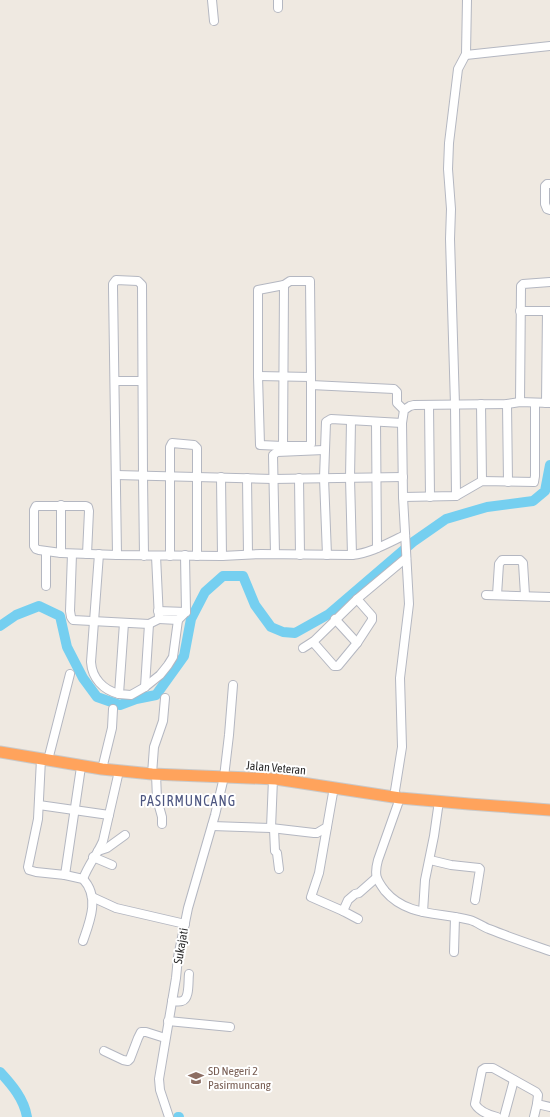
<svg xmlns="http://www.w3.org/2000/svg" width="550" height="1117" viewBox="0 0 550 1117" font-family="'Asap Condensed',sans-serif">
<style>
.lines{fill:none;stroke-linecap:round;stroke-linejoin:round}
.river{stroke:#75cff0;stroke-width:10}
.minor-casing{stroke:#b4b7c1;stroke-width:10}
.highway-casing{stroke:#c9c9c9;stroke-width:13}
.minor{stroke:#fff;stroke-width:8}
.highway{stroke:#ffa35c;stroke-width:11}
.labels{text-anchor:middle;stroke-width:4;stroke-linejoin:round;paint-order:stroke}
.street-label{font-size:12px;fill:#2e2e2e;stroke:#fff}
.education-label{font-size:12px;fill:#785e54;stroke:#fff;text-anchor:start}
.quarter-label{font-size:14px;letter-spacing:1px;fill:#4d5680;stroke:#fff}
</style>
<rect width="100%" height="100%" fill="#efe9e1"/>
<g class="lines">
<g class="river">
<polyline points="0,626 16,615 39,606 60,616 67,647 83,678 97,697 120,705 136,699 156,695 184,656 191,619 205,592 223,576 243,576 255,605 271,627 283,632 295,633 329,614 413,542 446,519 487,507 533,501 545,491 550,465"/>
<path d="M0 1072C12 1085 24 1099 27 1117"/>
<polyline points="178,1117 179,1117"/>
</g>
<defs>
<g id="minor">
<polyline points="212,0 214,21"/>
<polyline points="278,8 278,0"/>
<polyline points="466,55 550,46"/>
<polyline points="550,184 547,184 545,186 545,204 547,209 550,210"/>
<polyline points="520,311 550,311"/>
<polyline points="258,376 311,377 311,385 394,389 397,392 397,403 404,410"/>
<polyline points="311,377 310,281 290,281 284,285 258,290 258,376 260,445 283,446 308,446 311,444 311,385"/>
<polyline points="115,381 142,381"/>
<polyline points="520,402 521,286 523,284 550,282"/>
<polyline points="546,403 547,311"/>
<polyline points="481,404 482,481"/>
<polyline points="507,404 508,482"/>
<polyline points="429,405 430,497"/>
<polyline points="351,421 350,478 352,555"/>
<polyline points="376,422 377,548"/>
<polyline points="283,446 284,285"/>
<polyline points="116,475 273,479 403,477"/>
<polyline points="221,477 222,556"/>
<polyline points="247,478 248,554"/>
<polyline points="299,478 300,555"/>
<polyline points="456,496 455,405 450,239 451,209 448,169 449,143 458,69 466,54 467,0"/>
<polyline points="403,497 456,496 482,481 534,482 535,476 535,403"/>
<polyline points="61,505 61,553 117,555"/>
<polyline points="61,553 39,550 36,549 34,546 34,510 36,506 86,506 88,507 89,511 87,554"/>
<polyline points="72,554 70,611 71,617 73,620 149,624 159,619 156,556"/>
<path d="M99 554 91 662C92 678 103 690 119 694"/>
<polyline points="275,554 273,455 277,452 324,450"/>
<polyline points="327,555 324,478 326,422 331,419 402,423"/>
<path d="M144 556 143 476 142 285 138 281 116 280 113 284V288L117 555 222 556 261 554 352 555C371 553 388 543 405 535"/>
<polyline points="170,556 170,447 172,443 194,445 197,448 197,556"/>
<polyline points="46,586 46,552"/>
<polyline points="486,595 550,597"/>
<polyline points="497,595 499,564 502,560 520,560 523,563 525,595"/>
<polyline points="158,611 186,612"/>
<polyline points="159,619 178,620"/>
<polyline points="335,619 357,643"/>
<polyline points="124,623 119,694 131,695 145,687 160,675 168,665 173,657 178,620 186,612 185,555"/>
<polyline points="313,642 334,666 338,666 357,643 372,620 372,616 357,599"/>
<polyline points="303,648 314,641 357,599 406,558"/>
<polyline points="145,687 149,624"/>
<polyline points="41,759 38,819 28,867 29,870 36,872 65,875 81,767"/>
<polyline points="48,760 70,674"/>
<polyline points="102,769 112,728 113,709"/>
<polyline points="152,774 154,747 163,721 165,698"/>
<polyline points="156,774 157,799 162,817 162,824"/>
<polyline points="394,797 402,747 400,678 409,604 403,497 402,423 404,410 410,406 414,405 507,404 520,402 550,403"/>
<path d="M400 798 378 860C374 875 376 879 385 891 407 917 440 912 470 920 477 922 483 927 489 929 509 937 530 944 550 951"/>
<polyline points="39,805 109,815"/>
<polyline points="212,826 271,828 314,833 317,833 327,827 334,787"/>
<polyline points="327,827 319,873 311,897 343,911 358,919"/>
<polyline points="271,828 273,779"/>
<polyline points="274,829 275,851 277,853 279,869"/>
<polyline points="98,851 107,848 125,835"/>
<polyline points="93,857 112,865"/>
<polyline points="430,860 451,865 479,868 480,869 475,900"/>
<path d="M65 875 83 879C100 897 90 921 83 941"/>
<path d="M83 879C88 865 97 855 103 841L119 771"/>
<polyline points="92,897 116,908 185,924"/>
<polyline points="343,911 348,900 355,894 359,893 376,878"/>
<polyline points="423,912 425,880 434,836 439,801"/>
<polyline points="454,952 455,917"/>
<path d="M172 1001C174 1001 179 1002 182 1001 190 999 188 981 189 974"/>
<polyline points="168,1021 230,1027"/>
<polyline points="104,1051 123,1060 128,1061 130,1059 138,1038 141,1032 146,1032 165,1038"/>
<polyline points="169,1117 160,1090 159,1079 176,978 178,957 188,908 215,815 224,777 229,735 233,685"/>
<path d="M497 1117C489 1115 479 1111 475 1104L482 1070 485 1068H493L536 1092 538 1095 537 1104 550 1107"/>
<polyline points="504,1117 514,1080"/>
<polyline points="534,1117 537,1104"/>
</g>
<polyline id="highway" points="0,752 102,769 152,774 276,779 400,798 469,804 550,810"/>
</defs>
<use href="#minor" class="minor-casing"/>
<use href="#highway" class="highway-casing"/>
<use href="#minor" class="minor"/>
<use href="#highway" class="highway"/>
</g>
<defs>
<symbol id="school-bare" viewBox="-9 -9 18 18"><path d="M0-5L7-2L0 1L-7-2ZM-4 1L0 2.5L4 1V4Q0 6-4 4Z" fill="#8d6e63" stroke="#fff" stroke-width="2.5" paint-order="stroke"/></symbol>
</defs>
<g fill-rule="evenodd">
<use href="#school-bare" x="185" y="1067" width="22" height="22"/>
</g>
<g class="labels">
<g class="street-label">
<text transform="translate(276 768) rotate(5)" y="4">Jalan Veteran</text>
<text transform="translate(181 946) rotate(-80)" y="4">Sukajati</text>
</g>
<g class="education-label">
<text x="208" y="1075">SD Negeri 2<tspan x="208" dy="14">Pasirmuncang</tspan></text>
</g>
<g class="quarter-label">
<text x="188" y="806">PASIRMUNCANG</text>
</g>
</g>
</svg>
